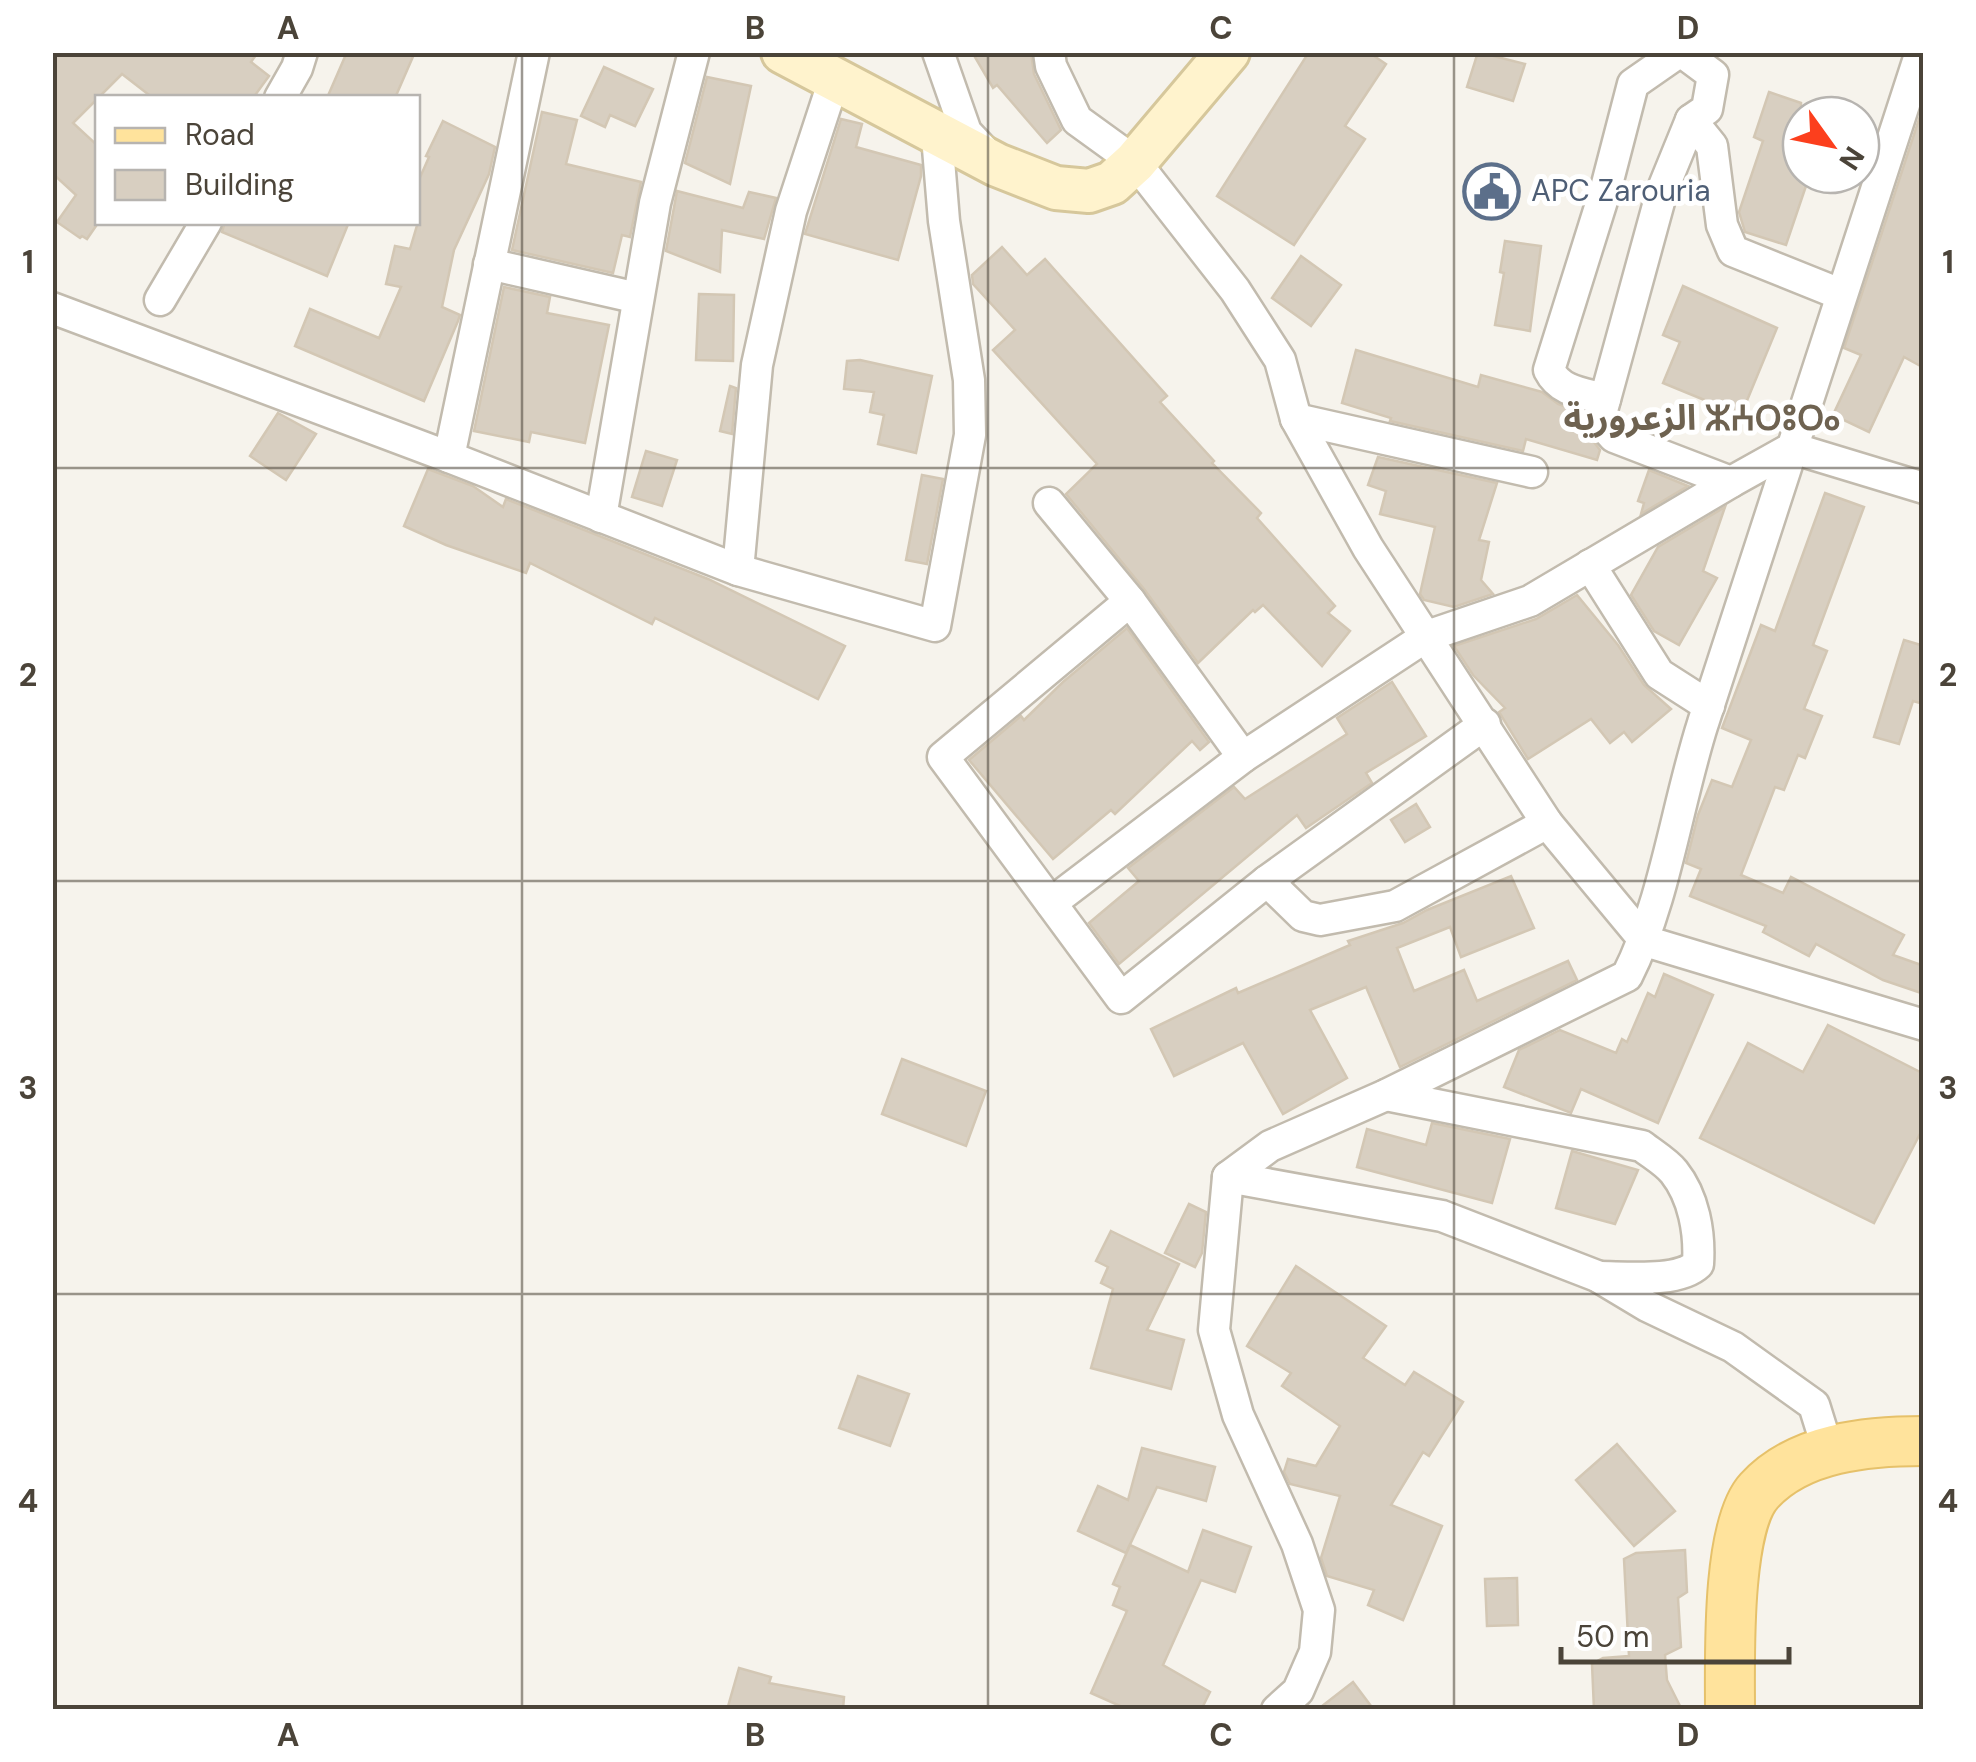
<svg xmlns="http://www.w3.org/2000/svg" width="1976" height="1762" viewBox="0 0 1976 1762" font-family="'DM Sans','Noto Sans Arabic','Noto Sans Tifinagh',sans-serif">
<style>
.building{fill:#d8cfc1;stroke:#d3c7b4;stroke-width:2.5}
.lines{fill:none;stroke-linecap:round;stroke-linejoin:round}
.minor-casing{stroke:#c2bbae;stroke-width:35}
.secondary-casing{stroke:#d6c79b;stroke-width:48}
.primary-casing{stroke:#e6c16a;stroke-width:52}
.minor{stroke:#fff;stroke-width:30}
.secondary{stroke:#fff3cd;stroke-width:42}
.primary{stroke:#ffe39c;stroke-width:48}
.grid{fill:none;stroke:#4b4439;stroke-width:2.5;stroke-opacity:0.55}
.labels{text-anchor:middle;stroke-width:10;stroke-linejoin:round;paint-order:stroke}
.service-label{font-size:30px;fill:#4e5e75;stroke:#fff;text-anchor:start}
.quarter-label{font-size:35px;font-weight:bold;fill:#6e6250;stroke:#fff}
.neatline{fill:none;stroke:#4b4439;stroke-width:4}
.grid-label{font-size:32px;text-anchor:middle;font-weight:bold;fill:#4b4439}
</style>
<rect width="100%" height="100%" fill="#f6f3ec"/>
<g class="building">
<polygon points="60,52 258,52 251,62 269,76 253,98 153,98 122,74 73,123 98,146 98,223 87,239 82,236 80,238 57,222 76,195 52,173 52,61"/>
<polygon points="347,52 415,52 395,98 327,98"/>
<polygon points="972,52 1031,52 1034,74 1061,130 1047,143 997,85 993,88"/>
<polygon points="1309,52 1368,52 1386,64 1345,126 1365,139 1294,245 1217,196"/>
<polygon points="1478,52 1525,64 1513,101 1467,87"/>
<polygon points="604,67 653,89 635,126 610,115 605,127 581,116"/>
<polygon points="707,77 751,86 730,184 685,163"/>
<polygon points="1769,92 1801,103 1801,178 1808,180 1786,245 1745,232 1739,212 1763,141 1754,137"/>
<polygon points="1924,104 1924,368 1904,357 1869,432 1833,415 1861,355 1844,348"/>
<polygon points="542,112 577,120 566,164 641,182 630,237 622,235 613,273 512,250"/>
<polygon points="841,119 862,124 856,147 921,165 921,176 898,260 805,234"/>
<polygon points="443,121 495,147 489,174 454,250 442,307 460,315 458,321 424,401 295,346 310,309 379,338 401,287 386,284 395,246 410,249 418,222 418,182 429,157 426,156"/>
<polygon points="677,191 743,208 749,192 776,198 764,239 722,230 720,272 666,251"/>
<polygon points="225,222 349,222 327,276 222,232"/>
<polygon points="1505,241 1541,246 1530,331 1495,325 1504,273 1500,272"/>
<polygon points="1002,247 1027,275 1045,259 1167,396 1160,402 1214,461 1212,463 1261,513 1257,518 1335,606 1328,613 1350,631 1322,666 1263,605 1255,612 1253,610 1198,663 1144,589 1066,494 1097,464 993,350 1015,330 973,284 972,275"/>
<polygon points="1301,256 1341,285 1311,326 1272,298"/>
<polygon points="1683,286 1777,328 1741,415 1663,383 1680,342 1663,335"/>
<polygon points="504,287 550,297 547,313 609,325 585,443 531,432 529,442 474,431"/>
<polygon points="699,294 734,295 733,361 696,360"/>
<polygon points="1356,350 1478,387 1481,375 1542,392 1558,404 1583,413 1587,433 1600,450 1597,460 1526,439 1523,451 1390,421 1391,418 1342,403"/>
<polygon points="860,360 932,376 916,453 878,444 884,415 870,412 874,392 844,389 847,361"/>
<polygon points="730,386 736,388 732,434 720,431"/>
<polygon points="278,413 316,434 286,480 250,456"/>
<polygon points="646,451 677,460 662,506 632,497"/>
<polygon points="1378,457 1497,483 1479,540 1489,542 1481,580 1493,594 1454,607 1424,600 1420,594 1435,527 1380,514 1386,491 1368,485"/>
<polygon points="428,469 473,486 503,507 506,499 708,579 845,646 818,699 655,618 652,624 530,563 526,573 446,545 404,526"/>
<polygon points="1649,470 1688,486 1641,514 1644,503 1638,501"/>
<polygon points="922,475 943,479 927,564 906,560"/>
<polygon points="1825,493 1864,507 1813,645 1827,651 1804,709 1822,716 1805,758 1798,755 1784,790 1775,787 1741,875 1783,893 1791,877 1904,935 1893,955 1924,966 1924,994 1883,980 1816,944 1809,956 1763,932 1766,926 1690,896 1701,869 1686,863 1698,815 1712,780 1732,787 1751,740 1722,728 1761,625 1775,631"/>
<polygon points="1725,507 1703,571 1717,578 1679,645 1654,631 1631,595 1658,547"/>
<polygon points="1577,595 1618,645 1644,685 1671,709 1632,742 1624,732 1610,743 1591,719 1528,759 1499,712 1505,708 1473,675 1454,646 1536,619"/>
<polygon points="1127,628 1209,742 1200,750 1192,741 1115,814 1111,810 1053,859 969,760 1021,716 1024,720 1063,682"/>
<polygon points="1904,640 1924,646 1924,704 1913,701 1899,744 1874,737"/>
<polygon points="1392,682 1426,736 1366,773 1372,783 1306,828 1297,815 1119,964 1089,923 1139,881 1128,868 1234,787 1245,799 1347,734 1337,718"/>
<polygon points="1416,804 1430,827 1405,842 1391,820"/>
<polygon points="1511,876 1534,928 1461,957 1450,927 1397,948 1414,991 1464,970 1477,1001 1568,961 1577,980 1400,1067 1366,987 1310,1010 1347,1078 1283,1114 1243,1043 1174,1076 1151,1029 1236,988 1238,993 1350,945 1348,941 1403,923 1427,910"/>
<polygon points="1664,974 1713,995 1658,1123 1581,1089 1571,1113 1504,1087 1519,1050 1560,1030 1616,1053 1622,1039 1627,1042 1648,993 1655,997"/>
<polygon points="1828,1025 1924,1074 1924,1126 1874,1223 1700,1138 1748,1043 1803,1072"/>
<polygon points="902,1059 986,1091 966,1146 882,1114"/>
<polygon points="1432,1123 1510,1139 1492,1203 1357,1167 1367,1129 1426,1145"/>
<polygon points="1572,1151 1638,1170 1615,1224 1556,1208"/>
<polygon points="1189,1204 1206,1212 1202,1253 1195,1267 1165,1253"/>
<polygon points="1111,1231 1179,1264 1147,1330 1184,1340 1171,1389 1091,1368 1113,1289 1101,1283 1108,1267 1096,1261"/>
<polygon points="1296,1266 1386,1326 1363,1358 1405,1385 1414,1372 1463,1402 1429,1456 1423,1452 1391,1505 1442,1526 1403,1620 1368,1605 1374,1590 1327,1576 1321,1558 1340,1496 1290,1484 1284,1472 1288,1459 1316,1466 1340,1426 1282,1386 1291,1373 1247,1346"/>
<polygon points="858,1376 909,1394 890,1446 839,1428"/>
<polygon points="1617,1444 1675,1511 1634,1546 1576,1480"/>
<polygon points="1142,1448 1215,1467 1206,1501 1157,1487 1126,1553 1078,1531 1098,1486 1128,1500"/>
<polygon points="1203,1530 1251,1547 1235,1592 1201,1580 1163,1665 1210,1692 1201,1710 1129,1710 1091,1693 1127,1611 1113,1605 1120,1587 1113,1584 1130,1545 1188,1572"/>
<polygon points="1685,1550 1687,1592 1678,1598 1681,1647 1665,1655 1667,1680 1682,1710 1594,1710 1592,1664 1603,1658 1629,1656 1624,1559 1636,1553"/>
<polygon points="1517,1578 1518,1625 1487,1626 1485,1579"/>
<polygon points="739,1668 771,1677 769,1683 844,1697 843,1710 727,1710"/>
<polygon points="1353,1682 1374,1710 1317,1710"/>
</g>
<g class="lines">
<defs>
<g id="minor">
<polyline points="534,52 449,457 738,570 935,626 970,435 969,380 944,221 937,136"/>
<polyline points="938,52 966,132 985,152"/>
<polyline points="1049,52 1051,66 1077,120 1135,162 1235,290 1280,360 1296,419 1368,548 1547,823 1645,941 1924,1025"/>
<polyline points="1682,52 1713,75 1707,109 1691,120 1662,191 1601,414 1605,427 1614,437 1731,482 1792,448 1924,488"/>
<polyline points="280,98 297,68 302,52"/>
<polyline points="1691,120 1712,146 1722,225 1733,251 1840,294"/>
<polyline points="489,264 638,298"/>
<polyline points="160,300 206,222"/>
<polyline points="52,308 449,457"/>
<path d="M1605 399C1583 393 1560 392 1549 370L1606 188 1633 84 1679 52"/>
<polyline points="1296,419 1532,472"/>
<polyline points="1049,503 1130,601"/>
<polyline points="601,517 655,203 694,52"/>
<polyline points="1590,565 1659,674 1709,706"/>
<polyline points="738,570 757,365 791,211 835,77"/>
<polyline points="1485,724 1267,881 1121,998 943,757 1130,601 1243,757 1427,636 1530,601 1731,482"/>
<polyline points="1267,881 1303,916 1320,920 1395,906 1547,823"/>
<polyline points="1051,903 1243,757"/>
<path d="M1386 1095 1642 1146C1652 1154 1666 1162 1674 1172 1694 1197 1700 1233 1698 1264 1678 1283 1626 1277 1599 1277"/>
<path d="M1228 1177 1270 1146 1386 1095 1627 976C1665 901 1677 804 1703 723 1775 499 1847 275 1921 52"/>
<polyline points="1277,1710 1298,1691 1315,1652 1319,1610 1297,1544 1238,1415 1214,1330 1228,1177 1442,1216 1597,1276 1647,1306 1733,1347 1814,1405 1828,1450"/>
</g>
<polyline id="secondary" points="783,52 997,165 1056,188 1089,191 1112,183 1135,162 1228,52"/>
<path id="primary" d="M1730 1710C1730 1660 1726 1527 1759 1491 1799 1447 1868 1441 1924 1441"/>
</defs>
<use href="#minor" class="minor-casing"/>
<use href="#secondary" class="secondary-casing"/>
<use href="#primary" class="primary-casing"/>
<use href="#minor" class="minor"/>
<use href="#secondary" class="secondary"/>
<use href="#primary" class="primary"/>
</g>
<path class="grid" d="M522 52V1710M988 52V1710M1454 52V1710M52 468H1924M52 881H1924M52 1294H1924"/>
<defs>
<symbol id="civic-ring" viewBox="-11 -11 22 22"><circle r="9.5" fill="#fff" stroke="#5c6f8a" stroke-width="1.5"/><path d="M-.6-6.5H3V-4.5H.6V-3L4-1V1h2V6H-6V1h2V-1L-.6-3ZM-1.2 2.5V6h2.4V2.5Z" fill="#5c6f8a"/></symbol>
</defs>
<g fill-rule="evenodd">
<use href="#civic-ring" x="1460" y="160" width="63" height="63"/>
</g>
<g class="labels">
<g class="service-label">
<text x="1531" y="201">APC Zarouria</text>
</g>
<g class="quarter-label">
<text x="1702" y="430">الزعرورية ⵣⵄⵔⵓⵔⴰ</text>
</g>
</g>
<rect width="1976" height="1762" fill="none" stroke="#ffffff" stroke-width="110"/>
<rect x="95" y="95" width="325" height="130" fill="#ffffff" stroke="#b7b4b0" stroke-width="2.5"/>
<rect x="115" y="128" width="50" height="15" fill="#ffe39c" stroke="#b7b4b0" stroke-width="2.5"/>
<text x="185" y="145" font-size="30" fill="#4b4439">Road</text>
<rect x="115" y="170" width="50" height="30" fill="#d8cfc1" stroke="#b7b4b0" stroke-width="2.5"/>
<text x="185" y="195" font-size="30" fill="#4b4439">Building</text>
<g transform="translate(1831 145) rotate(123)"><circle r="48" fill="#ffffff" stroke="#b7b4b0" stroke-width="2.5"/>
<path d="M0-8L18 38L0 25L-18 38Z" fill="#fc3f1d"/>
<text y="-15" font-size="28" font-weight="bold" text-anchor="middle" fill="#4b4439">N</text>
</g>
<path d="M1561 1647v15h228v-15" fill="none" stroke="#4b4439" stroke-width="5"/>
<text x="1576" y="1647" font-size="30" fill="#4b4439" stroke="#ffffff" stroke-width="8" paint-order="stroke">50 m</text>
<rect x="55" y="55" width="1866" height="1652" class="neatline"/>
<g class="grid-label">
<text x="288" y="39">A</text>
<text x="755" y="39">B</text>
<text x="1221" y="39">C</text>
<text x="1688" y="39">D</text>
<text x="28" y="273">1</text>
<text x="1948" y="273">1</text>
<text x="28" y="686">2</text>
<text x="1948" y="686">2</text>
<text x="28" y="1099">3</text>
<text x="1948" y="1099">3</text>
<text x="28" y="1512">4</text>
<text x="1948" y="1512">4</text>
<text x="288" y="1746">A</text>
<text x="755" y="1746">B</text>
<text x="1221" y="1746">C</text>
<text x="1688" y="1746">D</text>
</g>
</svg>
